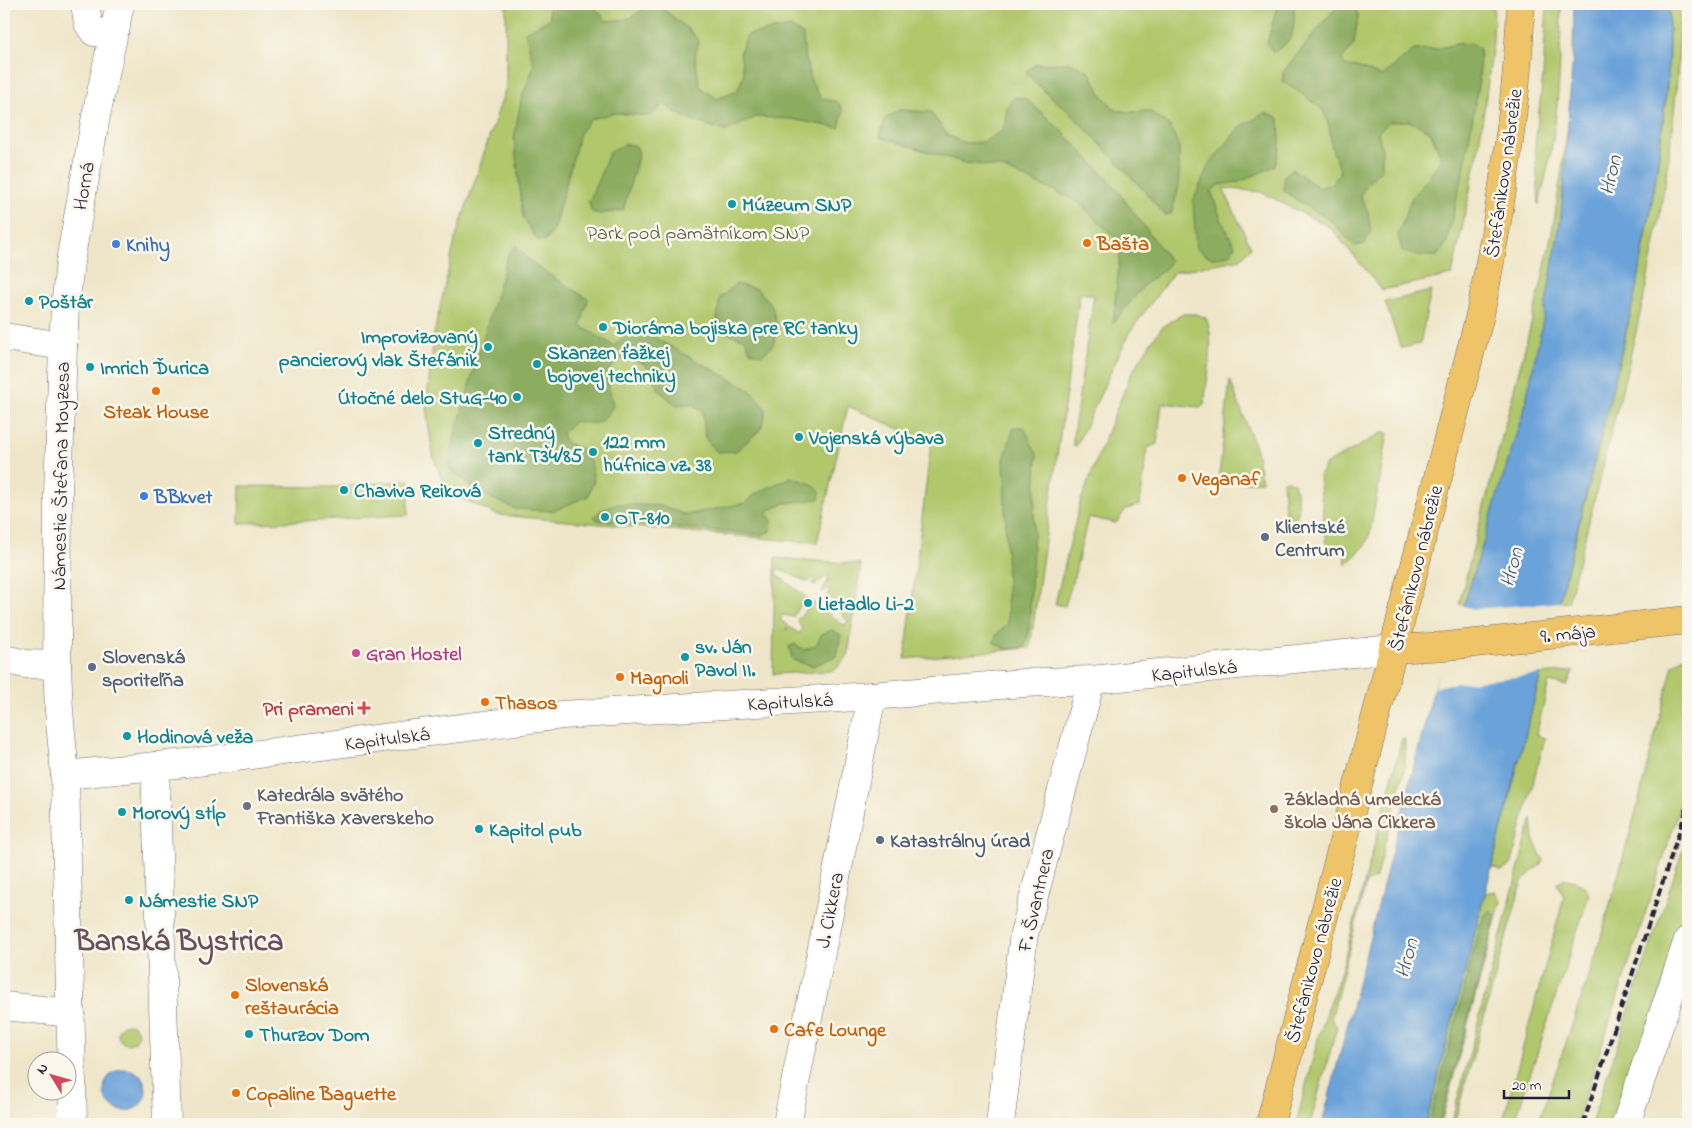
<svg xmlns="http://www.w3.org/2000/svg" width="1692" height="1128" viewBox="0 0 1692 1128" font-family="'Indie Flower',sans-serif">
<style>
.green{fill:#b0c76c;stroke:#697454;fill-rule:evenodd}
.forest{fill:#8cac60;stroke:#57674e}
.water{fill:#6ba2d9;stroke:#46628a}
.pier{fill:#efe6c9}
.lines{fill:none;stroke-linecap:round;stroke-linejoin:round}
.minor-casing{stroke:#6a676d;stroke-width:29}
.major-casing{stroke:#6a676d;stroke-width:29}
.minor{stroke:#fff;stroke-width:28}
.major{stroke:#efc469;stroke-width:28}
.rail{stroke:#22223b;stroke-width:4;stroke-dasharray:8 4;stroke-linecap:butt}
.culture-dot{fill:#0f9aa8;stroke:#fbf7ec;stroke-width:2}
.food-dot{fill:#e8710a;stroke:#fbf7ec;stroke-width:2}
.shop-dot{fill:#3f7fe0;stroke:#fbf7ec;stroke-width:2}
.service-dot{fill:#5c6f8a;stroke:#fbf7ec;stroke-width:2}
.hotel-dot{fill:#d1479c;stroke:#fbf7ec;stroke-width:2}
.health-dot{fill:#e0444e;stroke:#fbf7ec;stroke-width:2}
.worship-dot{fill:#6b7280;stroke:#fbf7ec;stroke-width:2}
.education-dot{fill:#8d6e63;stroke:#fbf7ec;stroke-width:2}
.labels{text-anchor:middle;stroke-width:5;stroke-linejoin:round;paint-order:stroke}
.street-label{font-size:20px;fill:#22223b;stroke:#fbf7ec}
.culture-label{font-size:20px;font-weight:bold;fill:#0d838f;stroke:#fbf7ec;text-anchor:start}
.park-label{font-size:20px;fill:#545c4c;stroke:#fbf7ec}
.food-label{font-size:20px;font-weight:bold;fill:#c56008;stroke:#fbf7ec;text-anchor:start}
.shop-label{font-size:20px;font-weight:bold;fill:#366cbe;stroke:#fbf7ec;text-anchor:start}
.service-label{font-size:20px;font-weight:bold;fill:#4e5e75;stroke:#fbf7ec;text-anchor:start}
.hotel-label{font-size:20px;font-weight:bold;fill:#b23c85;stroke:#fbf7ec;text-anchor:start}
.health-label{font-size:20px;font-weight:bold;fill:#be3a42;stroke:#fbf7ec;text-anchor:end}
.worship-label{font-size:20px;font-weight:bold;fill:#5b616d;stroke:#fbf7ec;text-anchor:start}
.education-label{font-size:20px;font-weight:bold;fill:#785e54;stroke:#fbf7ec;text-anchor:start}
.water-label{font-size:21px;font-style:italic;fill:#3f557a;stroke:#fbf7ec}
.town-label{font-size:30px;font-weight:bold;fill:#66505d;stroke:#fbf7ec}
</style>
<rect width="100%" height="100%" fill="#fbf7ec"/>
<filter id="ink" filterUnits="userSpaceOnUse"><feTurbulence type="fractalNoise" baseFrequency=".02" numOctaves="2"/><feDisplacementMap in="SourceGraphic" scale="10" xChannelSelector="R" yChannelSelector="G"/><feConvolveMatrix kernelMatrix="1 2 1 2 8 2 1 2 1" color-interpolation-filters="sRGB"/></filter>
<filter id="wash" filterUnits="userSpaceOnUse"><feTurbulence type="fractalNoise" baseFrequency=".0096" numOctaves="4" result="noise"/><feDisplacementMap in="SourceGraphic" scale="20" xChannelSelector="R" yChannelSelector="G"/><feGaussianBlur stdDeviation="1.12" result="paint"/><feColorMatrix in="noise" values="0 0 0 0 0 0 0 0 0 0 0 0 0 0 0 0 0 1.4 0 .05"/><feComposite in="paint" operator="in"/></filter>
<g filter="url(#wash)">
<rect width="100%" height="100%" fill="#efe6c9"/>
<g class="green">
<polygon points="506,4 1494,4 1493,44 1478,153 1452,275 1382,290 1331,228 1261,192 1223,188 1251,247 1241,259 1174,272 1129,333 1076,446 1073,445 1073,436 1094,295 1080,293 1030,648 905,659 931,443 848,406 817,543 498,515 460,498 443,482 433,456 426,408 434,334 455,240 506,87"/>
<path d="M1547 4H1561C1561 54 1559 107 1550 157 1547 173 1542 189 1539 205L1535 145 1543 76Z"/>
<path d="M1669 4H1680C1679 149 1648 290 1612 429 1598 487 1583 545 1568 602L1559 603C1603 429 1653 255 1668 76 1670 52 1669 28 1669 4Z"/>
<polygon points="1569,119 1561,217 1544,315 1525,406 1464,605 1459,604 1542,281 1555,216"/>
<polygon points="1431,291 1420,344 1401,348 1385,302"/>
<path d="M1183 314H1196L1206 318C1216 339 1207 380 1204 404L1200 407 1162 403 1157 444 1147 448 1140 505 1126 509 1116 523 1088 517 1075 573 1065 606 1055 604 1080 503 1110 425 1131 374 1151 342 1163 326Z"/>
<polygon points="1230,380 1256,450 1262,481 1218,484"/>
<polygon points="1384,432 1388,433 1370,533 1364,547 1346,565 1344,551 1328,553 1319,477 1325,465"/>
<path d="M410 480 408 515C352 517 296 523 239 523L240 486 332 487Z"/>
<path d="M1287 480 1294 483C1298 504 1305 513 1286 529L1283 481Z"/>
<path d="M775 558 861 564 848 656 834 671 773 674ZM778 569 808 582 813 578H814L815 580 812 584 815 586 826 576H828L829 579 822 591 823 593 828 588 830 589 827 596 847 620 848 623 843 625 813 602 797 620 802 629 801 632 798 633 790 627 786 630 788 625 780 620 781 617 784 615 793 617 806 597 777 575 776 571Z"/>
<polygon points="1688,656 1688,783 1576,1124 1538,1124 1596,955 1635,815 1673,665 1682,658"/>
<polygon points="1573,671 1567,686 1549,682 1536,735 1545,738 1511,865 1501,871 1492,867 1541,674"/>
<polygon points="1402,739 1405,740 1405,767 1376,877 1366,883 1331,1019 1337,1027 1310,1124 1296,1124 1319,1035 1342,968"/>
<polygon points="1532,818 1534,841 1544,861 1522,881 1454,1124 1451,1124"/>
<polygon points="1688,834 1688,911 1616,1124 1591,1124"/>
<path d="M1563 879C1575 880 1585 882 1589 895L1514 1124H1502L1564 897 1557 883Z"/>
<polygon points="1495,891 1501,901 1441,1124 1426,1124 1485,893"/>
<circle cx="128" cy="1034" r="10"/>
</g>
<g class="forest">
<path d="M548 4H592L606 21C613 20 627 21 633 16 641 11 646 4 657 4L689 30 699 41 695 57 700 87 717 99 737 91 744 75 740 52 747 35 790 27 803 35 804 52 810 78 821 98 838 102 843 111 839 128 791 119 756 117 726 131 685 118 664 104 651 116 614 113 591 119 580 132 553 231 546 240H537L523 217 514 139 521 100 534 66 525 32 550 19Z"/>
<path d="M1278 4H1294C1294 27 1297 40 1273 52L1267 43Z"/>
<path d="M1339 4H1355L1358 17 1354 44 1342 59 1345 66 1357 67 1382 76 1414 50 1436 49 1455 44 1471 43 1480 49 1479 80 1464 169 1446 244 1437 256H1417L1402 251 1398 235 1412 197 1432 173 1441 157 1430 131 1409 121 1389 122 1378 132 1382 149V169L1370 181 1360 195 1368 212 1371 233 1364 244 1356 246 1344 235 1331 221 1297 200 1284 190V176L1292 169 1319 188 1331 184 1340 174C1340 162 1334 159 1332 148 1330 136 1330 124 1324 113 1320 104 1292 88 1283 82V72Z"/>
<path d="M1069 63 1089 71 1101 94 1115 110 1129 112 1149 111 1170 126 1179 146V173L1178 191 1171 214 1165 215C1135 180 1104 147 1071 114 1057 100 1037 88 1026 71L1036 64Z"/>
<polygon points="1015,97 1026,99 1061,130 1111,182 1170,261 1164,270 1146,283 1113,323 1121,243 1077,201 1002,168 965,163 880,137 885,119 899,110 931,112 947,135 965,143 984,142 1003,130 1008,104"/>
<polygon points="1265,113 1279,118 1280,147 1275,166 1239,182 1219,185 1211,191 1222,222 1235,246 1230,255 1212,258 1196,249 1193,202 1208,166 1239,128"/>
<polygon points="626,144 636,146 639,153 623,210 600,214 592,212 589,202 610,151"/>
<path d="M516 246 536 266 588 299 581 326 614 346 635 327 750 390 766 409 764 421 759 431 736 451 717 452 705 438 703 413 693 404 676 405 660 391 645 364 622 358 606 372 613 406C600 426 598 425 575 421L562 433 565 442 581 449 590 461 594 481 588 496 553 511 515 509 478 492 449 468 454 438 508 254Z"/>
<polygon points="736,284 757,289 772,306 778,329 773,345 762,355 750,351 745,339 727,333 717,319 720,298"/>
<polygon points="1014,427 1024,427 1037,455 1029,631 1025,647 1007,649 994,643 996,635 1008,624 1004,460"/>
<polygon points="791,477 812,484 820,491 819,499 785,503 766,512 772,521 771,531 761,535 597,520 594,517 601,510 618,504 663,506 686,515 745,503 757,493"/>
<polygon points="832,630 841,635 836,656 813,666 793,660 789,647 795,644 804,650 816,645 822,634"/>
<polygon points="1490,910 1495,915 1494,923 1439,1124 1429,1124 1481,923 1485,915"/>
</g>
<g class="water">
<polygon points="1574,4 1669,4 1668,75 1654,189 1637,286 1559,603 1426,1124 1322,1124 1434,688 1464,605 1525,406 1544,315 1561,217 1573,54"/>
<circle cx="125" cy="1090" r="21"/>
</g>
<polygon class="pier" points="1562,602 1544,674 1449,684 1434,688 1447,646 1461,605 1474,609"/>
</g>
<g filter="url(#ink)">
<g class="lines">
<defs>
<g id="minor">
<polyline points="85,4 88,23 94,32 106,33 116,27"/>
<polyline points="4,337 63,346"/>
<polyline points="4,659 26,664 57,665"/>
<polyline points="155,766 167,1124"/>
<polyline points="65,775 197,762 562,715 872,696 1024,683 1091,680 1393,649"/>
<polyline points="4,1006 71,1013"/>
<polyline points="73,1124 65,775 59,711 57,665 58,495 63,346 65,307 70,262 96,116 120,4"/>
<polyline points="787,1124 872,696"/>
<polyline points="1000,1124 1024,934 1091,680"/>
<polyline points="1626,1124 1688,940"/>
</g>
<g id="major">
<polyline points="1393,649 1447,646 1688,620"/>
<path d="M1270 1124 1480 315C1500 212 1517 109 1521 4"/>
</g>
</defs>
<use href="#minor" class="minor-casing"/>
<use href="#major" class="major-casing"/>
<use href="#minor" class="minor"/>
<use href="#major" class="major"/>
<polyline class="rail" points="1583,1124 1688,805"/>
</g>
</g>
<g class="culture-dot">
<circle cx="732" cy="204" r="5"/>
<circle cx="29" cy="301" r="5"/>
<circle cx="603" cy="327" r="5"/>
<circle cx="488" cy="347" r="5"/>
<circle cx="537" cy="364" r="5"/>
<circle cx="90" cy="367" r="5"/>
<circle cx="517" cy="397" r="5"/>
<circle cx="799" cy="437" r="5"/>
<circle cx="478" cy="443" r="5"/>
<circle cx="593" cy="452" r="5"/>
<circle cx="344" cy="490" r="5"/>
<circle cx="605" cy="517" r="5"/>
<circle cx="808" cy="603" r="5"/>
<circle cx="685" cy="657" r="5"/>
<circle cx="127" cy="736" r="5"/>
<circle cx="122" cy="812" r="5"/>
<circle cx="479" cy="829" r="5"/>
<circle cx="129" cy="900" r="5"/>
<circle cx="249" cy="1034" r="5"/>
</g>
<g class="food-dot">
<circle cx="1087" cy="243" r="5"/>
<circle cx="156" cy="391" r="5"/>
<circle cx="1182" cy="478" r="5"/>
<circle cx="620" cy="677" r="5"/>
<circle cx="485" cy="702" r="5"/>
<circle cx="235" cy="995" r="5"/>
<circle cx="774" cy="1029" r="5"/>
<circle cx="236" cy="1093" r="5"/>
</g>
<g class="shop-dot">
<circle cx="116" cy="244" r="5"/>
<circle cx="144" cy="496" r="5"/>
</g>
<g class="service-dot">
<circle cx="1265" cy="537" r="5"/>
<circle cx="92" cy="667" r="5"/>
<circle cx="880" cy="840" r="5"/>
</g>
<circle class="hotel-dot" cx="356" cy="653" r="5"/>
<path class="health-dot" d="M361.5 700.5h5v5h5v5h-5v5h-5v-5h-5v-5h5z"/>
<circle class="worship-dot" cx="247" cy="806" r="5"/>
<circle class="education-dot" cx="1274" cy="809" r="5"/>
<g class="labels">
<g class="street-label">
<text transform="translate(1503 173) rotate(-82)" y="7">Štefánikovo nábrežie</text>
<text transform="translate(83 186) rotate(-80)" y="7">Horná</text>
<text transform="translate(60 476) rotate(-89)" y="7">Námestie Štefana Moyzesa</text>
<text transform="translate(1415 568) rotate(-76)" y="7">Štefánikovo nábrežie</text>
<text transform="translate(1568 633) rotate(-6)" y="7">9. mája</text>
<text transform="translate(1194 670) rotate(-6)" y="7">Kapitulská</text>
<text transform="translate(790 701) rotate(-3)" y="7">Kapitulská</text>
<text transform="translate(387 738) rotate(-7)" y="7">Kapitulská</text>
<text transform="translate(1035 900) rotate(-77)" y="7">F. Švantnera</text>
<text transform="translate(829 910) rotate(-79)" y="7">J. Cikkera</text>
<text transform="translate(1313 960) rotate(-75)" y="7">Štefánikovo nábrežie</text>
</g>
<g class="culture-label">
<text x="742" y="211">Múzeum SNP</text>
<text x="39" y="308">Poštár</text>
<text x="613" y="334">Dioráma bojiska pre RC tanky</text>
<text x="478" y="343" text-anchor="end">Improvizovaný<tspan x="478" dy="23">pancierový vlak Štefánik</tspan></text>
<text x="547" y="359">Skanzen ťažkej<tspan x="547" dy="23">bojovej techniky</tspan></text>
<text x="100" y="374">Imrich Ďurica</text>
<text x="507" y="404" text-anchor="end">Útočné delo StuG-40</text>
<text x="488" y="439">Stredný<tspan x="488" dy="23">tank T34/85</tspan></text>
<text x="809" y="444">Vojenská výbava</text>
<text x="603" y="448">122 mm<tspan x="603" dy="23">húfnica vz. 38</tspan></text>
<text x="354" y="497">Chaviva Reiková</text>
<text x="615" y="524">OT-810</text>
<text x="818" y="610">Lietadlo Li-2</text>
<text x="695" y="653">sv. Ján<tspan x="695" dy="23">Pavol II.</tspan></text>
<text x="137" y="743">Hodinová veža</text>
<text x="132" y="819">Morový stĺp</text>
<text x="489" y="836">Kapitol pub</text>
<text x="139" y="907">Námestie SNP</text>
<text x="259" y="1041">Thurzov Dom</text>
</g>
<g class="park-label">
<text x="698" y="239">Park pod pamätníkom SNP</text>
</g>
<g class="food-label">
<text x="1097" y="250">Bašta</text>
<text x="156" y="418" text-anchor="middle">Steak House</text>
<text x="1192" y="485">Veganaf</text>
<text x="630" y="684">Magnoli</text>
<text x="495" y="709">Thasos</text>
<text x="245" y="991">Slovenská<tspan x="245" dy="23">reštaurácia</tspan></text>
<text x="784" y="1036">Cafe Lounge</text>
<text x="246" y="1100">Copaline Baguette</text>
</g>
<g class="shop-label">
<text x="126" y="251">Knihy</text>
<text x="154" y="503">BBkvet</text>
</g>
<g class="service-label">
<text x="1275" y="533">Klientské<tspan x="1275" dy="23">Centrum</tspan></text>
<text x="102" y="663">Slovenská<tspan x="102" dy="23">sporiteľňa</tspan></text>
<text x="890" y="847">Katastrálny úrad</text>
</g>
<g class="hotel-label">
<text x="366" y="660">Gran Hostel</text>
</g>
<g class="health-label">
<text x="354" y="715">Pri prameni</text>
</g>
<g class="worship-label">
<text x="257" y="801">Katedrála svätého<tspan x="257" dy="23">Františka Xaverskeho</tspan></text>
</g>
<g class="education-label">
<text x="1284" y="805">Základná umelecká<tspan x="1284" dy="23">škola Jána Cikkera</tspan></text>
</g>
<g class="water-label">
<text transform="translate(1610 175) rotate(-77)" y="7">Hron</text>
<text transform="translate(1511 567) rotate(-75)" y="7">Hron</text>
<text transform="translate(1406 958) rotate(-75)" y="7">Hron</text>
</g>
<g class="town-label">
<text x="179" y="950">Banská Bystrica</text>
</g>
</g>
<rect width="1692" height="1128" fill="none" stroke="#fbf7ec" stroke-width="20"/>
<g transform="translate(52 1076) rotate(307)"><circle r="24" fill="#fbf7ec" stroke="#a4a2a5"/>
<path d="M0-4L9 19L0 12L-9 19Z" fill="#d1495b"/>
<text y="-8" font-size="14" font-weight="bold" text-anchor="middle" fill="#22223b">N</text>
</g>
<path d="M1504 1090v8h65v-8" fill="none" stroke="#22223b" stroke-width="2.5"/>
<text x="1512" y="1090" font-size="15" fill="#22223b" stroke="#fbf7ec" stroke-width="4" paint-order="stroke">20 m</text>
</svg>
